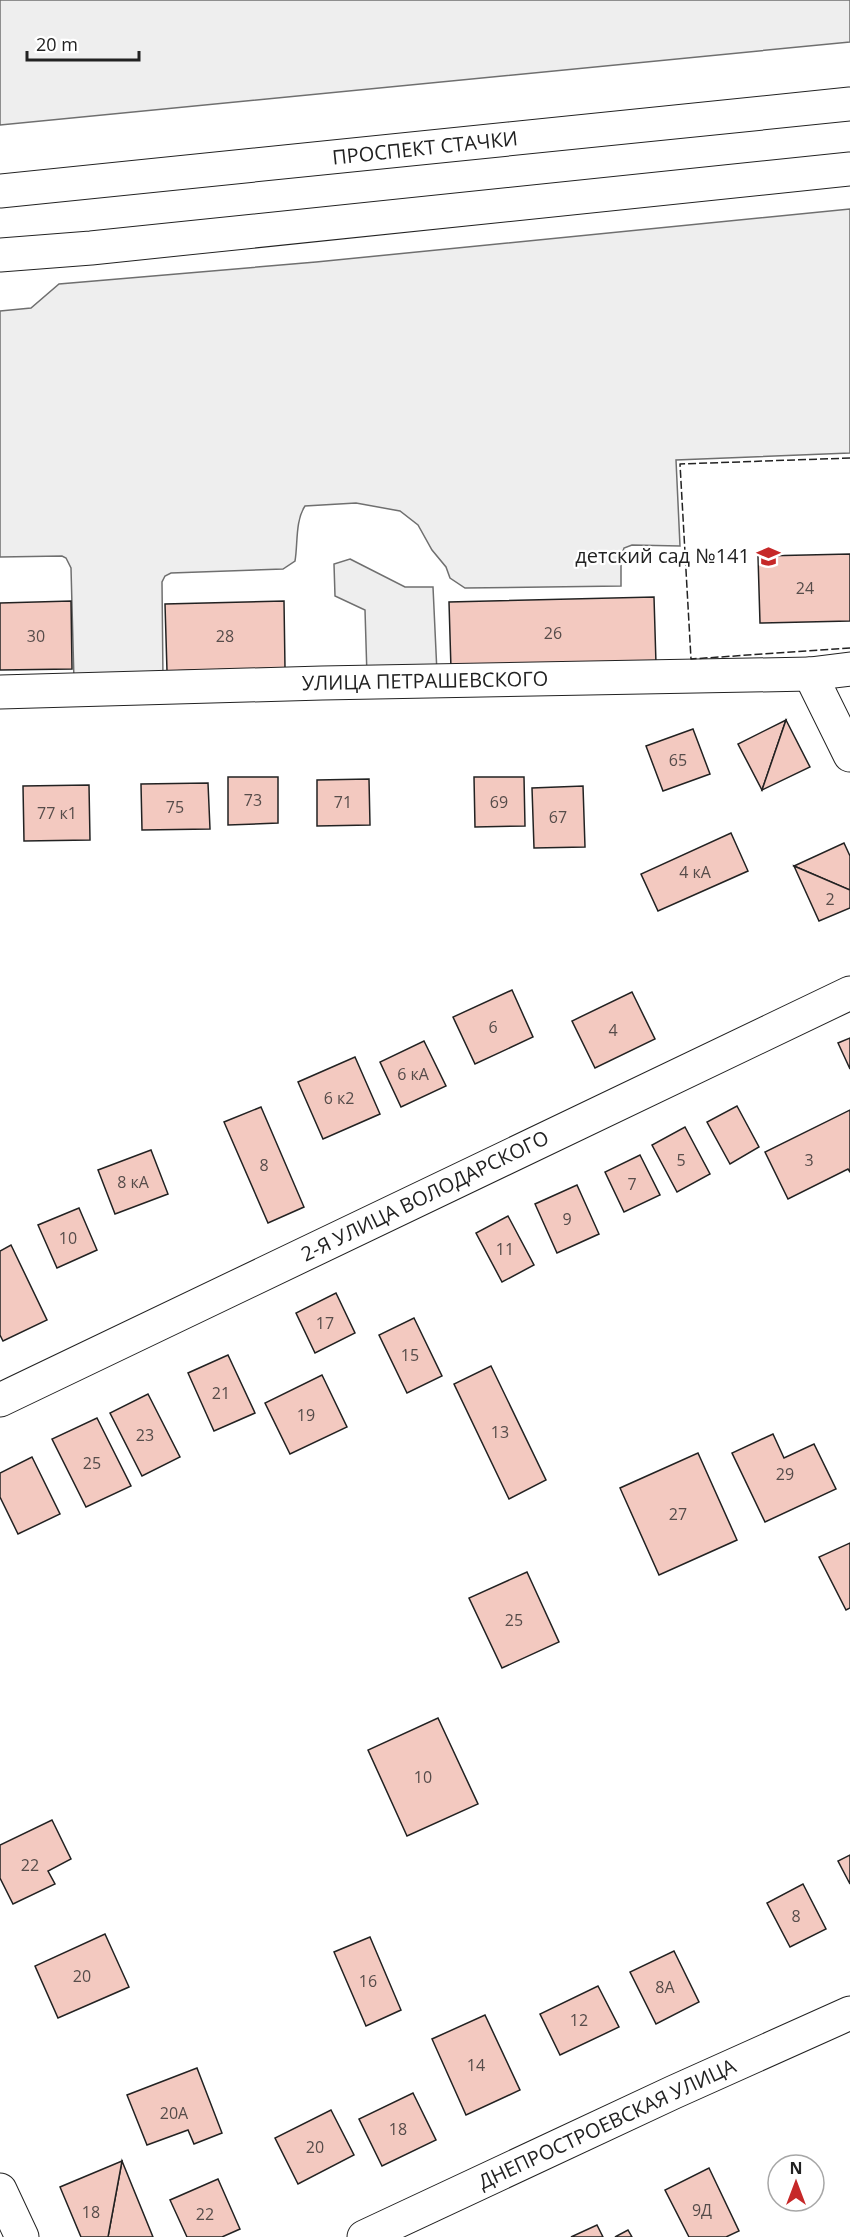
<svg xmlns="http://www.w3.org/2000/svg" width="850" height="2237" viewBox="0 0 850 2237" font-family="'Open Sans',sans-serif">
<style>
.green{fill:#eee;stroke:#6f6f6f;stroke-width:1.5}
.building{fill:#f3c9c0;stroke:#222;stroke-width:1.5}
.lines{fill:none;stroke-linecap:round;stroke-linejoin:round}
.minor-casing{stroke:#222;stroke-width:35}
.primary-casing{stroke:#222;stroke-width:35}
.minor{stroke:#fff;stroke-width:33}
.primary{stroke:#fff;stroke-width:33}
.fence{stroke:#222;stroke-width:1.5;stroke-dasharray:8 3;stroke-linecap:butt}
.labels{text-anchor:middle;stroke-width:4.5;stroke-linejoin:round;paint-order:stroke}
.number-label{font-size:16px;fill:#564c4a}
.street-label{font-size:20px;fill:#222;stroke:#fff}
.poi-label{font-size:20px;fill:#222;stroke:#fff;text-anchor:end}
</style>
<rect width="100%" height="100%" fill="#fff"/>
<g class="green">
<polygon points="0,0 850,0 850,42 0,125"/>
<path d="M850 209V453L676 460 680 546 632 545 624 548 621 557V586L465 588 450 578 446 567 432 550 418 525 400 511 356 503 305 506C295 521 298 544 295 561L283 569 171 573 165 576 162 582 163 679 74 681 71 568 66 558 62 556 0 557V311L31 308 59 284 316 262Z"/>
<polygon points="350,559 405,587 433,587 437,673 367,676 365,610 335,596 334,564"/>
</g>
<g class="building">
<polygon points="850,554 850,621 760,623 758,556"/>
<polygon points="654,597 656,664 451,669 449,602"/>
<polygon points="71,601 72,669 0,670 0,603"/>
<polygon points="284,601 285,668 167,671 165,604"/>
<polygon points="786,720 762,790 738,744"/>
<polygon points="786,720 810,767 762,790"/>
<polygon points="693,729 710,774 663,791 646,746"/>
<polygon points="228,777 278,777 278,823 228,825"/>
<polygon points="474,777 524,777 525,826 475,827"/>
<polygon points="369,779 370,825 317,826 317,780"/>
<polygon points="208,783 210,829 142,830 141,784"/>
<polygon points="89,785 90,840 24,841 23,786"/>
<polygon points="583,786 585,847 534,848 532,788"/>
<polygon points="731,833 748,871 658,911 641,874"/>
<polygon points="844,843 850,856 850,890 794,866"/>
<polygon points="794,866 850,890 850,908 819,921"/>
<polygon points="512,990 533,1037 475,1064 453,1017"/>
<polygon points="632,992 655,1039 595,1068 572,1021"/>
<polygon points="850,1038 850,1069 838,1043"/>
<polygon points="424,1041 446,1086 401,1107 380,1062"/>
<polygon points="355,1057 380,1114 323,1139 298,1082"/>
<polygon points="737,1106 759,1147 730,1164 707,1122"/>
<polygon points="261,1107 304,1207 268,1223 224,1122"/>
<polygon points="850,1110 850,1172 848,1169 788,1199 765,1152"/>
<polygon points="685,1127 710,1174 677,1192 652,1145"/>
<polygon points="151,1150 168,1194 115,1214 98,1170"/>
<polygon points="640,1155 660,1195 624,1212 605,1172"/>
<polygon points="577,1185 599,1234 557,1253 535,1204"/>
<polygon points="79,1208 97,1250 57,1268 38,1225"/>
<polygon points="508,1216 534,1265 502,1282 476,1233"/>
<polygon points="11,1245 47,1320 3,1341 0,1335 0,1251"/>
<polygon points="336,1293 355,1333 315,1353 296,1313"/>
<polygon points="414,1318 442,1376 407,1393 379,1335"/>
<polygon points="228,1355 255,1413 214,1431 188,1373"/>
<polygon points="491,1366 546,1480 509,1499 454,1384"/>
<polygon points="322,1375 347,1427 290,1454 265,1403"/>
<polygon points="148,1394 180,1457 142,1476 110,1413"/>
<polygon points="97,1418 131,1486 86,1507 52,1439"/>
<polygon points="773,1434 784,1458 814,1444 836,1489 765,1522 732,1453"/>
<polygon points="698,1453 737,1540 659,1575 620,1488"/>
<polygon points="32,1457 60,1514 18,1534 0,1497 0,1473"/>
<polygon points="850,1543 850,1608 846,1610 819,1557"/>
<polygon points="527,1572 559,1642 502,1668 469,1598"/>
<polygon points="438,1718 478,1804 407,1836 368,1750"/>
<polygon points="52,1820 71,1859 48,1871 55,1884 13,1904 0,1878 0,1845"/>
<polygon points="850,1855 850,1884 838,1861"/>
<polygon points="803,1884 826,1929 790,1947 767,1903"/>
<polygon points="105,1934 129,1987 58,2018 35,1966"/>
<polygon points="370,1937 401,2010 366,2026 334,1952"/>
<polygon points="674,1951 699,2002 656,2024 630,1972"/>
<polygon points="598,1986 619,2027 560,2055 540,2014"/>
<polygon points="485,2015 520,2090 466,2115 432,2039"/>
<polygon points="197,2068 222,2133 194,2144 188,2130 147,2145 127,2095"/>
<polygon points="413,2093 436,2140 382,2166 359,2119"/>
<polygon points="331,2110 354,2155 298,2184 275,2138"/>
<polygon points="122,2161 153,2237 108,2237"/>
<polygon points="122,2161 108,2237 81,2237 60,2187"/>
<polygon points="709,2168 739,2231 726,2237 689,2237 665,2190"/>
<polygon points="218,2179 240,2229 222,2237 187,2237 170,2200"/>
<polygon points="597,2225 603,2237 571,2237"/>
<polygon points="628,2230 632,2237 615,2237"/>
</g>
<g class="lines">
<defs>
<g id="minor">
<polyline points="810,674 850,755"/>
<polyline points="0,692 322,683 810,674 850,669"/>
<polyline points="0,1400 850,993"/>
<polyline points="0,2190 22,2237"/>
<polyline points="364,2237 674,2092 850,2013"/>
</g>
<g id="primary">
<polyline points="0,191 850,104"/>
<polyline points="0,255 91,248 850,169"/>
</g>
</defs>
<use href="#minor" class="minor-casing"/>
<use href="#primary" class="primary-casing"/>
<use href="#minor" class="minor"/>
<use href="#primary" class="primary"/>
<polyline class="fence" points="850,458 680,464 691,659 850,648"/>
</g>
<defs>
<symbol id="school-bare" viewBox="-9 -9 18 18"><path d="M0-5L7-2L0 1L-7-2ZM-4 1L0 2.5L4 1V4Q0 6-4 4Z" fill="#c62828" stroke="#fff" stroke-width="2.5" paint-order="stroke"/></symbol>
</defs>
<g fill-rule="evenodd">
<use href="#school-bare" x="752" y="540" width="33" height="33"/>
</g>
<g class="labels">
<g class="number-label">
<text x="805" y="594">24</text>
<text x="553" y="639">26</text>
<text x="36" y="642">30</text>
<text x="225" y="642">28</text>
<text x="678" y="766">65</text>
<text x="253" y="806">73</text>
<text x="343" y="808">71</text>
<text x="499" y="808">69</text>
<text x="175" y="813">75</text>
<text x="57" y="819">77 к1</text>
<text x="558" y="823">67</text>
<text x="695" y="878">4 кА</text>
<text x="830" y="905">2</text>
<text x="493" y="1033">6</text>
<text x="613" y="1036">4</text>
<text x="413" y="1080">6 кА</text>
<text x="339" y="1104">6 к2</text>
<text x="681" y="1166">5</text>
<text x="809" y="1166">3</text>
<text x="264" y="1171">8</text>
<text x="133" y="1188">8 кА</text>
<text x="632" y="1190">7</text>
<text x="567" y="1225">9</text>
<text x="68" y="1244">10</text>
<text x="505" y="1255">11</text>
<text x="325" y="1329">17</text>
<text x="410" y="1361">15</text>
<text x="221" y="1399">21</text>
<text x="306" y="1421">19</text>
<text x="500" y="1438">13</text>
<text x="145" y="1441">23</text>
<text x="92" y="1469">25</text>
<text x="785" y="1480">29</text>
<text x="678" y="1520">27</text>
<text x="514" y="1626">25</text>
<text x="423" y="1783">10</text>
<text x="30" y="1871">22</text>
<text x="796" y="1922">8</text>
<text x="82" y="1982">20</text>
<text x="368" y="1987">16</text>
<text x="665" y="1993">8А</text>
<text x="579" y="2026">12</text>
<text x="476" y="2071">14</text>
<text x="174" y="2119">20А</text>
<text x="398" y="2135">18</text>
<text x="315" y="2153">20</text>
<text x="702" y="2216">9Д</text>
<text x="91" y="2218">18</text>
<text x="205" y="2220">22</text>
</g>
<g class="street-label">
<text transform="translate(425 148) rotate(-6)" y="7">ПРОСПЕКТ СТАЧКИ</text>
<text transform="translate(425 681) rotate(-1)" y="7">УЛИЦА ПЕТРАШЕВСКОГО</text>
<text transform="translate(425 1196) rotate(-26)" y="7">2-Я УЛИЦА ВОЛОДАРСКОГО</text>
<text transform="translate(607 2124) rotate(-25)" y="7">ДНЕПРОСТРОЕВСКАЯ УЛИЦА</text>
</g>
<g class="poi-label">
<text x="750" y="563">детский сад №141</text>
</g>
</g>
<g transform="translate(796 2183)"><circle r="28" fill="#ffffff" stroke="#a7a7a7" stroke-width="1.5"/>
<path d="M0-4.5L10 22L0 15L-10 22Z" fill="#c62828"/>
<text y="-9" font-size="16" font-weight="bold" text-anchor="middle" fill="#222222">N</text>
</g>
<path d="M27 51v9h112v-9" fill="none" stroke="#222222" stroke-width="3"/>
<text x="36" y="51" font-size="18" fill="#222222" stroke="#ffffff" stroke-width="4.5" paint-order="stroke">20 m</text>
</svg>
